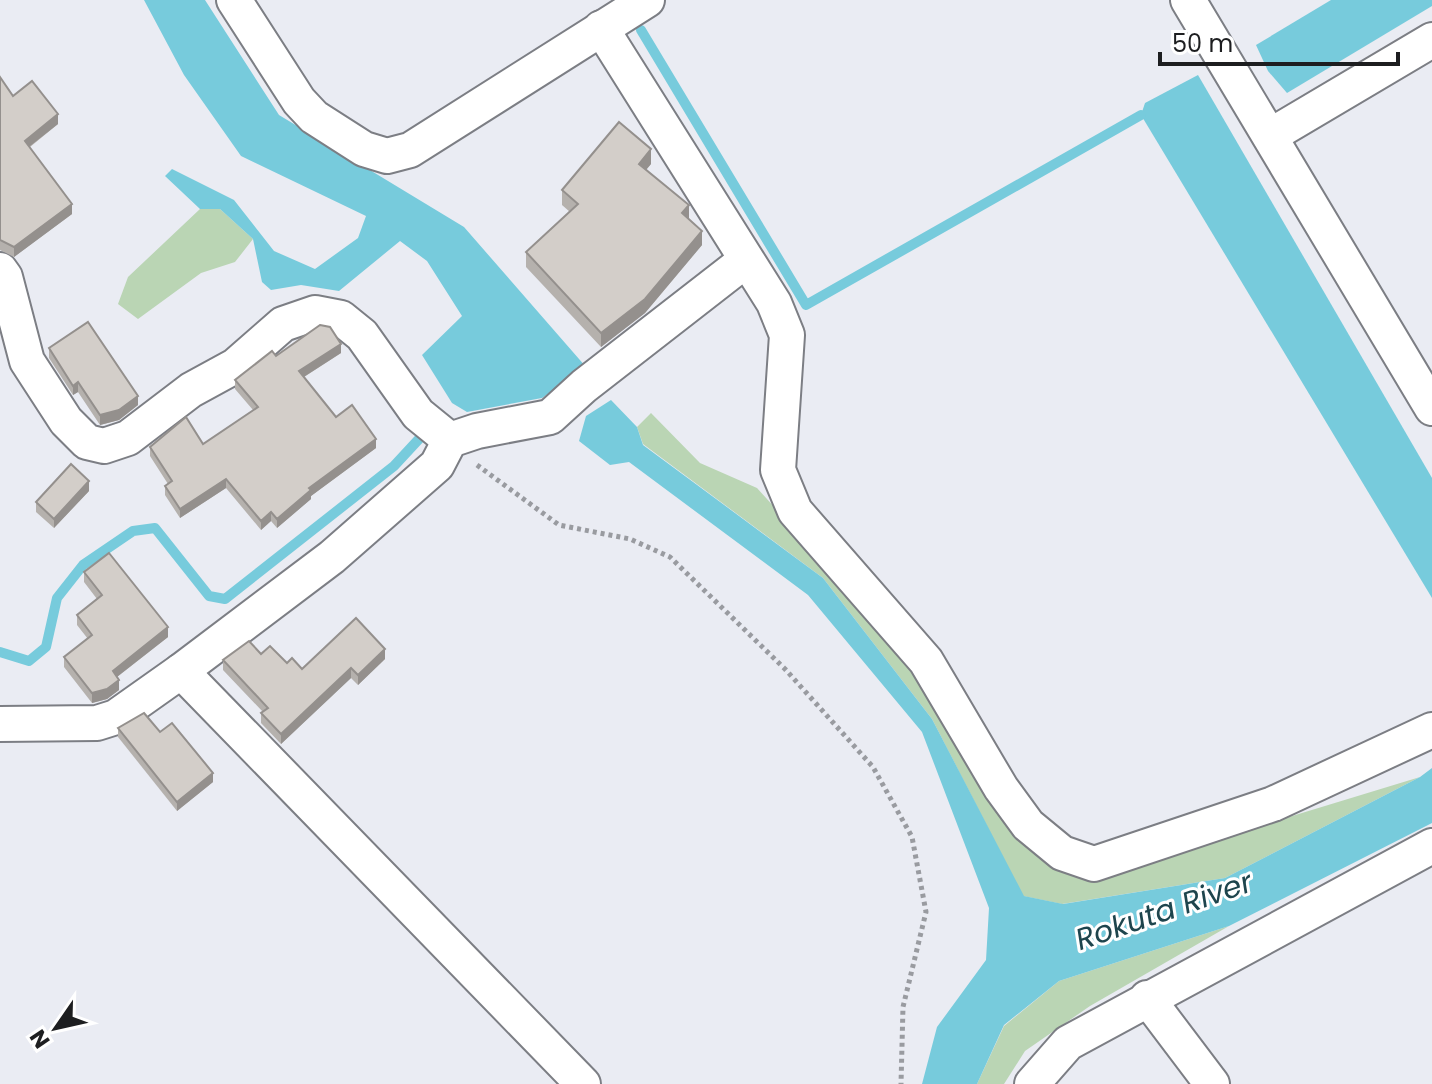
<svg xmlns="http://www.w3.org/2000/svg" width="1432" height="1084" viewBox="0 0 1432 1084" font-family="Poppins,sans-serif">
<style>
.green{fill:#bad5b4}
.water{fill:#77cbdc}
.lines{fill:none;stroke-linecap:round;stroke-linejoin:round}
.stream{stroke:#77cbdc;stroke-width:10}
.minor-casing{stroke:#7c7e84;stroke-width:38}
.path{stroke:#999ba0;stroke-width:5;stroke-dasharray:4 4;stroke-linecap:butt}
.minor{stroke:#fff;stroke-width:34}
.wall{fill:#b5b1ad}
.shaded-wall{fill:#94908d}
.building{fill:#d3cec9;stroke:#94908d;stroke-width:2}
.labels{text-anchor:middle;stroke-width:6;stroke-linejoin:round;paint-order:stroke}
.water-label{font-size:30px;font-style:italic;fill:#1e454d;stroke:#fff}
</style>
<rect width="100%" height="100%" fill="#eaecf3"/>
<g class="green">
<polygon points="200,209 220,209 253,239 235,262 201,273 138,319 118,304 128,277"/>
<polygon points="651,413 700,463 757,488 914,661 1020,838 1083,880 1420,777 1225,878 1062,904 1023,896 932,719 823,578 643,444 637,427"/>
<polygon points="1229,926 1090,1006 1025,1051 1004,1084 977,1084 1004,1026 1059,981"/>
</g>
<g class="water">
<polygon points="144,0 205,0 279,115 464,227 586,367 542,398 467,412 452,403 422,355 462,316 427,261 400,241 339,291 301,285 271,290 262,282 253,239 220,209 200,209 165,176 172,169 234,200 274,251 315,269 358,238 366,216 241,156 184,75"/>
<polygon points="1331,0 1432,0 1432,6 1287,93 1268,71 1256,45"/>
<polygon points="1198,75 1432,478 1432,598 1141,115 1145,103"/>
<polygon points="611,400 637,427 643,445 823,578 932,719 1024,896 1063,904 1225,878 1420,777 1432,768 1432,823 1229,926 1059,981 1004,1025 977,1084 922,1084 937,1027 986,960 989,908 922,732 808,595 629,462 610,465 579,441 586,416"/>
</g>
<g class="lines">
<g class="stream">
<polyline points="641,30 806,305 1141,115"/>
<polyline points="0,652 29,661 46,647 57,598 83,565 133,531 155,528 209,596 225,599 394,466 419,439"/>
</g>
<defs>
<g id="minor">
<polyline points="234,0 299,101 314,117 364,149 387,156 410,150 647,0"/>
<polyline points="1188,0 1432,408"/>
<polyline points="601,28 774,303 787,335 778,470 795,511 926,661 1001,788 1028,825 1062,853 1094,864 1273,804 1432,730"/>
<polyline points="1270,136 1432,40"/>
<polyline points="0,270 5,277 27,361 66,421 87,442 104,446 128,438 191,390 235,366 283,324 315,313 341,318 362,335 418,414 450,440"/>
<polyline points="181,671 332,557 437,465 450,440 477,431 550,417 584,386 746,260"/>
<polyline points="0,724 97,723 116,717 181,671 583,1084"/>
<polyline points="1147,998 1212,1084"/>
<polyline points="1032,1084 1068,1043 1432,846"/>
</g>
</defs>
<use href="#minor" class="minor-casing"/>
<polyline class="path" points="477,465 559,525 630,539 670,557 785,669 873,767 912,837 926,912 903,1007 901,1084"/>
<use href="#minor" class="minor"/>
</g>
<g class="wall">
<polygon points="0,77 13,96 58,124 30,147 72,214 14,257 0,250"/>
<polygon points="651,164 646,170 689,219 702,245 645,313 601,347 526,267 526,252 570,212 562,205 562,190"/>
<polygon points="49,348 138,405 119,420 100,425 78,392 73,395 49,358"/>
<polygon points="341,353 304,377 336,417 376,448 311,496 311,499 277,528 271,521 261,530 226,488 180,518 165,495 165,486 168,484 150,456 150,447 203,444 253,410 235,389 235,380 276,356"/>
<polygon points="89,491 54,528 36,512 36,502"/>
<polygon points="84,572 168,637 117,677 119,690 107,699 92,703 64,667 64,657 88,639 77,625 77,615 97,599 84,582"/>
<polygon points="385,659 358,685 351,678 281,744 261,723 261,713 263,712 223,670 223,660 287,663 302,669"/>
<polygon points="118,728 160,732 213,782 177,811 118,737"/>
</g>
<g class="shaded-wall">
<polygon points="58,114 58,124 25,150 25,141"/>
<polygon points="651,149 651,164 639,178 639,164"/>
<polygon points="72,204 72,214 14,257 14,247"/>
<polygon points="689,205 689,219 682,213"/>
<polygon points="702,231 702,245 645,313 601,347 601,333"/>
<polygon points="341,344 341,353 299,380 299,371"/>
<polygon points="78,382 78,392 73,395 73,386"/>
<polygon points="138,396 138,405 119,420 100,425 100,415"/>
<polygon points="376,439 376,448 311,496 311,499 277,528 277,519 309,488"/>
<polygon points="226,479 226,488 180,518 180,509"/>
<polygon points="89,481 89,491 54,528 54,519"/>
<polygon points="271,512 271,521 261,530 261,521"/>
<polygon points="168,627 168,637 113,680 113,671"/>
<polygon points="385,649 385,659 358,685 358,675"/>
<polygon points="351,668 351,678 281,744 281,734"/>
<polygon points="119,680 119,690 107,699 92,703 92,693"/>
<polygon points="213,773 213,782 177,811 177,802"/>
</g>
<g class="building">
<polygon points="0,77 13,96 32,81 58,114 25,141 72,204 14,247 0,240"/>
<polygon points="619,122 651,149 639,164 689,205 682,213 702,231 645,299 601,333 526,252 578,204 562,190"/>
<polygon points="88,322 138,396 119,410 100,415 78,382 73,386 49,348"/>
<polygon points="320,325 330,327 341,344 299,371 336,417 352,405 376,439 309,488 311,490 277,519 271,512 261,521 226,479 180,509 165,486 172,481 150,447 186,417 203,444 258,407 235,380 272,351 276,356"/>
<polygon points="71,464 89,481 54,519 36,502"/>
<polygon points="109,553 168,627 113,671 119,680 107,689 92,693 64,657 92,635 77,615 102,595 84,572"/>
<polygon points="356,618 385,649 358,675 351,668 281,734 261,713 268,708 223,660 249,641 261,654 270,646 287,663 292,658 302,669"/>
<polygon points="144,713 160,732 172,723 213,773 177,802 118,728"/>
</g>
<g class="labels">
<g class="water-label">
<text transform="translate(1164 911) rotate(-19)" y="10">Rokuta River</text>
</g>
</g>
<g transform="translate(56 1028) rotate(236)" stroke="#ffffff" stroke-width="6" paint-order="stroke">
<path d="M0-6L14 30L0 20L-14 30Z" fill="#1d1e20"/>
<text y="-12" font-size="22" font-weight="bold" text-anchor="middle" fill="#1d1e20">N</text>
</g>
<path d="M1160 52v12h238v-12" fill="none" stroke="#1d1e20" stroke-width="4"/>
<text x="1172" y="52" font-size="24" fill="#1d1e20" stroke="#ffffff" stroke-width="6" paint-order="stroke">50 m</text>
</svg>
